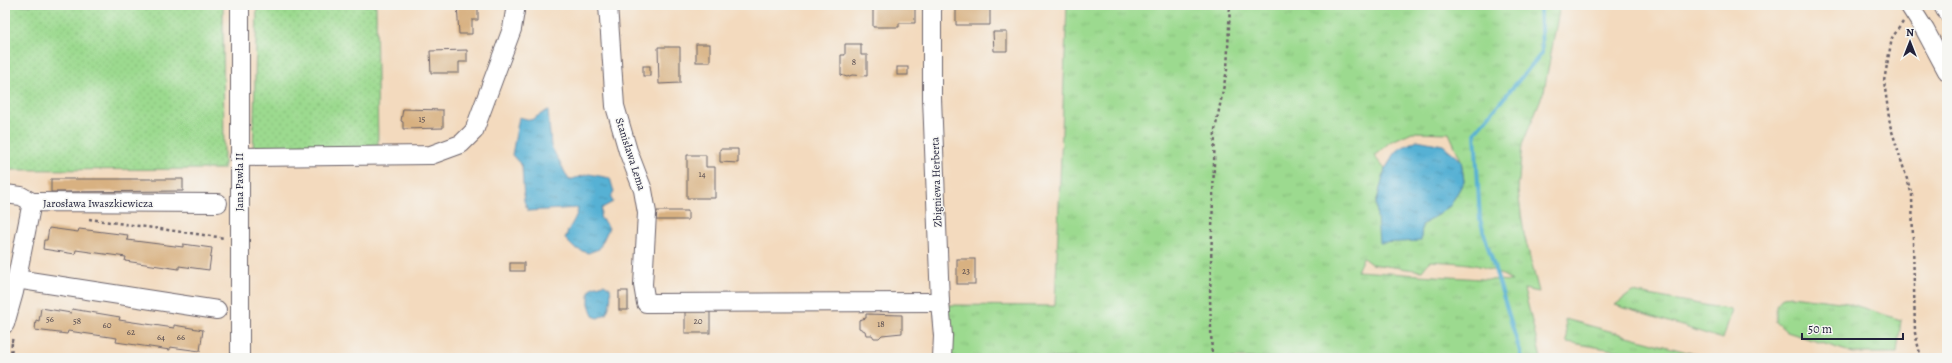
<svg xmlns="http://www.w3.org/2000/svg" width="1952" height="363" viewBox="0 0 1952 363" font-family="Alegreya,serif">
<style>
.grass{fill:url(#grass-tufts);stroke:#5f7e65;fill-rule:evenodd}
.garden{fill:url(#garden-dots);stroke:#5f7e65}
.water{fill:url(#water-ripples);stroke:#3c6a88}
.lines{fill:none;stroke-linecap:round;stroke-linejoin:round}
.stream{stroke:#56b1d4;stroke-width:4}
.building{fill:#d8b181}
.minor-casing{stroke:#6b6269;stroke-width:20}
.major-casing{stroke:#6b6269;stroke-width:24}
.path{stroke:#6b6269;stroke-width:2.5;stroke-dasharray:3 3;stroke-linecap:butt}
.minor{stroke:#fff;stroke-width:18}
.major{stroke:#fff;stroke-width:22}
.labels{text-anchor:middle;stroke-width:3;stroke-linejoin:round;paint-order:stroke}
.number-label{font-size:9px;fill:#50464c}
.street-label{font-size:11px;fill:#22223b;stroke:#f6f6f2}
</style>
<defs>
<pattern id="grass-tufts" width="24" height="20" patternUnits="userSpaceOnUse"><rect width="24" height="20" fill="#9cda8f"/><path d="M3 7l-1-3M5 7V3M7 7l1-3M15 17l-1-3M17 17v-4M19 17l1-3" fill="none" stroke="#86bb7c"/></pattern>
<pattern id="garden-dots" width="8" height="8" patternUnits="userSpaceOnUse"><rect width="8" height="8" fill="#9cda8f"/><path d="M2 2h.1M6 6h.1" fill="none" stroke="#86bb7c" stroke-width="1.8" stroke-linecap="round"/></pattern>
<pattern id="water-ripples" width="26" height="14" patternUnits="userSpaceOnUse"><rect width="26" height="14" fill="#56b1d4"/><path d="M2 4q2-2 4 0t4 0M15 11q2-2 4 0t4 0" fill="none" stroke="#4790ad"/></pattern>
</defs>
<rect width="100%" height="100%" fill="#f6f6f2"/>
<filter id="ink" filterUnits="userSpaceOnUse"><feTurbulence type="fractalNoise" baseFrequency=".025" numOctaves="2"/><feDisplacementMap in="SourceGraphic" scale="8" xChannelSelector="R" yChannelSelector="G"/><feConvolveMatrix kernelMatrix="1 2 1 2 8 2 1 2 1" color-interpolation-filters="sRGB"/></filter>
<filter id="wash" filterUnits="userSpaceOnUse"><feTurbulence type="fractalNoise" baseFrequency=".012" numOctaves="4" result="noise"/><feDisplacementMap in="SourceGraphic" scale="16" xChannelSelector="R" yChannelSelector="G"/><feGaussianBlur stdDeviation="0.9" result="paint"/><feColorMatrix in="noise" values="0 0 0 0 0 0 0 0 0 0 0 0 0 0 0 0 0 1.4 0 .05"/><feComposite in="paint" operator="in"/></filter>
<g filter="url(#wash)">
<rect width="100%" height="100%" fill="#f3dabe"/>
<g class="grass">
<path d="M1067 5H1560L1544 91 1522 145 1518 191 1524 234 1539 292 1524 289 1541 358H947V305L1055 306ZM1412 132 1449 133 1461 160 1464 181 1450 206 1422 225 1376 204 1385 169 1374 156 1390 142ZM1363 258 1371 264 1422 271 1430 261C1460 263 1486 262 1512 281L1357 271Z"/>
<polygon points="1632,292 1732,310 1723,339 1615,305"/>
<polygon points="1791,296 1848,303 1901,320 1897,353 1853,353 1787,332 1776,322 1776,305 1783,297"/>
<polygon points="1565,319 1709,358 1659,358 1567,342"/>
</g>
<g class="garden">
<polygon points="5,5 223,5 224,169 5,170"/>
<polygon points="257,5 376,5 378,151 253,154"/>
</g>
<g class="water">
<path d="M548 110 551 146 569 180 589 174 610 178 614 192 611 197 613 202 602 208 600 217 609 228 599 249 588 253 574 248 565 239C568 227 577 219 578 208L528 211 524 201 522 166 512 155 519 117 531 120Z"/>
<polygon points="1417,140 1443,145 1461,160 1464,181 1450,206 1422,225 1421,241 1379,243 1376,204 1385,169 1397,150"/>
<path d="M604 284 610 288C612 296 610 307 606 314L598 318 593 316 589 304V292L593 287Z"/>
</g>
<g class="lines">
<polyline class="stream" points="1522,358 1480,220 1475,132 1542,53 1540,5"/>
</g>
<g id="blocks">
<g class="building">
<polygon points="457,5 478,5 478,20 472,20 472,34 459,34"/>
<polygon points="873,5 915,5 915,23 899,23 899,27 873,27"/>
<polygon points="956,7 990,8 990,25 956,25"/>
<polygon points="993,32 1007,32 1007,51 994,51"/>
<rect x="696" y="44" width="14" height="18"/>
<polygon points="845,44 861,44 861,55 867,55 867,76 852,75 847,77 841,75 841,55 845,55"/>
<polygon points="658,47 680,47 680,83 659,84"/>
<polygon points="467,50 467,62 459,62 459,73 431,73 430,51"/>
<rect x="643" y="66" width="7" height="10"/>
<rect x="897" y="67" width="11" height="8"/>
<polygon points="403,109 443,110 443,128 403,129 403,122 401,121"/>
<polygon points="720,149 738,149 738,163 720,162"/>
<polygon points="687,155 706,155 706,167 715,167 715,198 687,198"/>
<polygon points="51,179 183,179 183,191 51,192"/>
<polygon points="657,211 688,211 688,220 656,220"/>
<polygon points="49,228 78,232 79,229 128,235 127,240 183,247 183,244 212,248 209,270 179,266 179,269 125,261 126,257 76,250 75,254 43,249 44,240 47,240"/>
<rect x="957" y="259" width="18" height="25"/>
<rect x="510" y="263" width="14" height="8"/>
<rect x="619" y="291" width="9" height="19"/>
<polygon points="41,308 71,313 72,309 120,317 119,320 174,328 174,325 203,330 200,351 170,347 170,350 116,342 117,338 68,331 67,334 35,330 36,320 39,321"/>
<rect x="685" y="310" width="25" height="23"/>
<polygon points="866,314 902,315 902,333 882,335 879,338 874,338 872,335 866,335 865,331 859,328 859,320 866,318"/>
</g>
</g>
</g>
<g filter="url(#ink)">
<use href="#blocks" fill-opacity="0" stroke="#6b6269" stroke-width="1"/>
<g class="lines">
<defs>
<g id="minor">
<polyline points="240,5 240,358"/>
<polyline points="608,5 615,106 628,151 643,190 647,213 643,285 646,303 940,302"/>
<polyline points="932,5 932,98 940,302 943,336 942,358"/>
<polyline points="1909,5 1925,30 1947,71"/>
<polyline points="239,157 431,155 461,144 474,131 512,29 516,5"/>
<polyline points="5,194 21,196 32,202"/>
<polyline points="16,279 217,310"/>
<polyline points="5,324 14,292 32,202 218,203"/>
</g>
<polyline id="major" points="1945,5 1947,9"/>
</defs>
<use href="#minor" class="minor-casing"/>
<use href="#major" class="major-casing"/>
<g class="path">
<polyline points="1903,22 1892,38 1884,81 1890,125 1912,195 1915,333 1921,358"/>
<polyline points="89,219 225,238"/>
<polyline points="5,341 12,341 13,337"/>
<polyline points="11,358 12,341"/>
<polyline points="1212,358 1210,297 1215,130 1227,70 1230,5"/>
</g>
<use href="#minor" class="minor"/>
<use href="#major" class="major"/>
</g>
</g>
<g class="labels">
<g class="number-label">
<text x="854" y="65">8</text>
<text x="422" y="122">15</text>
<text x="702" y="177">14</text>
<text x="966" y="274">23</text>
<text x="50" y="322">56</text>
<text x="77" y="324">58</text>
<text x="698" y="324">20</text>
<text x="881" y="327">18</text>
<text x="107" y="328">60</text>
<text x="131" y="335">62</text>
<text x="161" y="340">64</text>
<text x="181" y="340">66</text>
</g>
<g class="street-label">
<text transform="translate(631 154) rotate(72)" y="4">Stanisława Lema</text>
<text transform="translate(239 182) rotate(-90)" y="4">Jana Pawła II</text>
<text transform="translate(936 182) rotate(-92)" y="4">Zbigniewa Herberta</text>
<text x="98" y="207">Jarosława Iwaszkiewicza</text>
</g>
</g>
<rect width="1952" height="363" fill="none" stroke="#f6f6f2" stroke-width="20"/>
<g transform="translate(1910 42)" stroke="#f6f6f2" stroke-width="3" paint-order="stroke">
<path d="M0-3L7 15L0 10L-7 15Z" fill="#22223b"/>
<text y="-6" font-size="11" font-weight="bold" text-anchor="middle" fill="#22223b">N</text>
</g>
<path d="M1802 333v6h101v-6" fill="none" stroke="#22223b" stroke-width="2"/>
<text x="1808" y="333" font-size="12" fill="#22223b" stroke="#f6f6f2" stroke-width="3" paint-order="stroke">50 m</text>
</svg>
